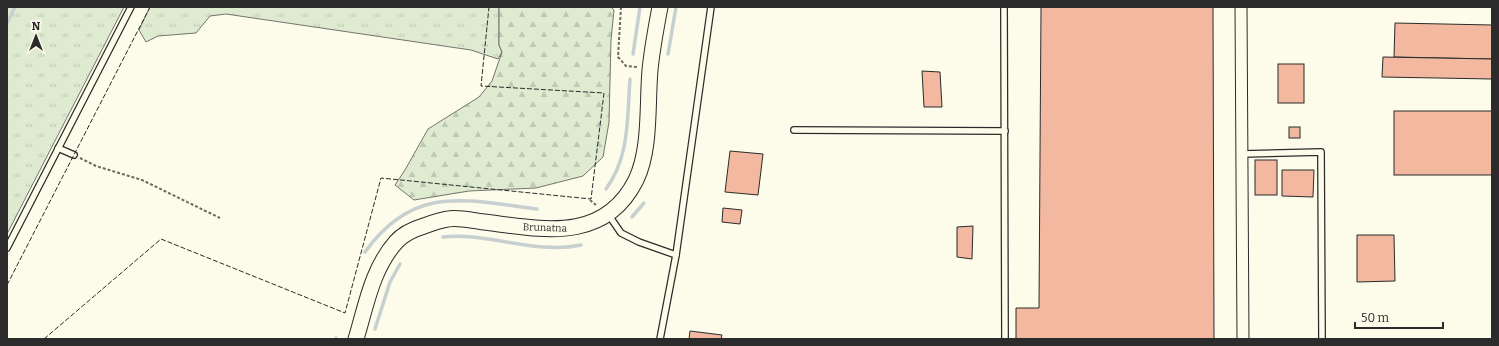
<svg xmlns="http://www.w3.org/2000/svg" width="1499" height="346" viewBox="0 0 1499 346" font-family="Bitter,serif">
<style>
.grass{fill:url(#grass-tufts);stroke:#74746e}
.forest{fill:url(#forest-firs);stroke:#74746e}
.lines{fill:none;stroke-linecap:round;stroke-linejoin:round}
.stream{stroke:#c7d0d0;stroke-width:3.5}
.building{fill:#f2b8a0;stroke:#2b2b2b}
.lane-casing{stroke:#2b2b2b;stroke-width:8}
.street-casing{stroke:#2b2b2b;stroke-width:13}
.secondary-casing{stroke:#2b2b2b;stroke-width:17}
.path{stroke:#6a6964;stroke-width:2;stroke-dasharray:3 2;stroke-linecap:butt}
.lane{stroke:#fdfbea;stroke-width:5.5}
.street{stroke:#fdfbea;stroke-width:11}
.secondary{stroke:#fdfbea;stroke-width:15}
.fence{stroke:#2b2b2b;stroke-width:1;stroke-dasharray:5 2;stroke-linecap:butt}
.labels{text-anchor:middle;stroke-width:3;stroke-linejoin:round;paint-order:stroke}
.street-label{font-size:10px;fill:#2b2b2b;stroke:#fdfbea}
</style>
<defs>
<pattern id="grass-tufts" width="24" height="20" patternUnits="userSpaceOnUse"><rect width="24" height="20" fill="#deebd1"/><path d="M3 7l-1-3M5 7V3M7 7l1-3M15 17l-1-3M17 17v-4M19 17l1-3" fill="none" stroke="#bfcab4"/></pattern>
<pattern id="forest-firs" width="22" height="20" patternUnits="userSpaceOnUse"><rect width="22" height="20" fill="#deebd1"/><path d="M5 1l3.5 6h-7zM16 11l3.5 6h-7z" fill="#bfcab4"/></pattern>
</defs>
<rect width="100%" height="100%" fill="#fdfbea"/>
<g class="grass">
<polygon points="7,7 124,7 7,234"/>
<polygon points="150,7 499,7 499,45 502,52 498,59 471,50 226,14 210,16 196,33 158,36 146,42 139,30"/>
</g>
<polygon class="forest" points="499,7 611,7 614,10 611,40 609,122 603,157 583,176 536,188 469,191 414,200 395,185 405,170 428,129 479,97 492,81 502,52 499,45"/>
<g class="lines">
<g class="stream">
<polyline points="7,23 15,7"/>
<polyline points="633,54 640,7"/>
<polyline points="668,54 676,7"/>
<path d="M606 189C630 156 627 118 630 79"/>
<polyline points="632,217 644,203"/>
<path d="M443 237C489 232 535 255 581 245"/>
<path d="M365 252C414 184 465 200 537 209"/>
<polyline points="375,329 390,282 400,264"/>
<polyline points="336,339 336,338"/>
</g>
</g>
<g class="building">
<polygon points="1041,7 1213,7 1214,339 1016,339 1016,308 1039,308"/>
<polygon points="1395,23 1492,25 1492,59 1394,57"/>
<polygon points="1383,57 1492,59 1492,79 1382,77"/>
<rect x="1278" y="64" width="26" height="39"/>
<polygon points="922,71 940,72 942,107 924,107"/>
<rect x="1394" y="111" width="98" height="64"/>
<rect x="1289" y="127" width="11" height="11"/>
<polygon points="730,151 763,154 758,195 725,192"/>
<rect x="1255" y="160" width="22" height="35"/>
<polygon points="1282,170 1314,170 1313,197 1282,196"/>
<polygon points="723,208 742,210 740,224 722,222"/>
<polygon points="973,226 972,259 957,257 957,227"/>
<polygon points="1357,235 1394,235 1395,281 1357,282"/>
<polygon points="690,331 722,335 721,339 689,339"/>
</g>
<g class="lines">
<defs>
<g id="lane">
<polyline points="1004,7 1005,339"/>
<polyline points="794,130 1005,131"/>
<polyline points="58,148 74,155"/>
<polyline points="1242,154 1321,152 1322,339"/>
<polyline points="608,214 621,233 639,242 676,255"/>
<polyline points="7,248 131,7"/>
<polyline points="660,339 676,255 711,7"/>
</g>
<polyline id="street" points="1241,7 1243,339"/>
<path id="secondary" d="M356 339C366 306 372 269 396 242 403 234 414 229 424 226 432 223 440 220 448 219 459 217 473 221 484 222 541 229 604 244 636 180 651 149 647 104 650 70 652 49 656 28 660 7"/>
</defs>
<use href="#lane" class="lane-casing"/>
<use href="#street" class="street-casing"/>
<use href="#secondary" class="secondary-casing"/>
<g class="path">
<polyline points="621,7 618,57 626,66 637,67"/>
<polyline points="80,158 96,166 142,180 220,218"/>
<polyline points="590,200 596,205"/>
</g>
<use href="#lane" class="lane"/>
<use href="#street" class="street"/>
<use href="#secondary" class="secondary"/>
<g class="fence">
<polyline points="7,285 150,7"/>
<polyline points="44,339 161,239 345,313 381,178 591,199 604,93 481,86 489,7"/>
</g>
</g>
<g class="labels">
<g class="street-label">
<text transform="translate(545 227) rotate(2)" y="4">Brunatna</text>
</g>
</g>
<rect width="1499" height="346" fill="none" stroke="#2b2b2b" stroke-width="16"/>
<g transform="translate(36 36)" stroke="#fdfbea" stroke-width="3" paint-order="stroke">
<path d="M0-3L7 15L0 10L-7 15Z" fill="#2b2b2b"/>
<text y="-6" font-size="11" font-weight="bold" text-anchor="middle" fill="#2b2b2b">N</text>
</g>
<path d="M1355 322v6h88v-6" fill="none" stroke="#2b2b2b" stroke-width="2"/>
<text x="1361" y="322" font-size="12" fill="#2b2b2b" stroke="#fdfbea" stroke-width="3" paint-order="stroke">50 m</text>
</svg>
